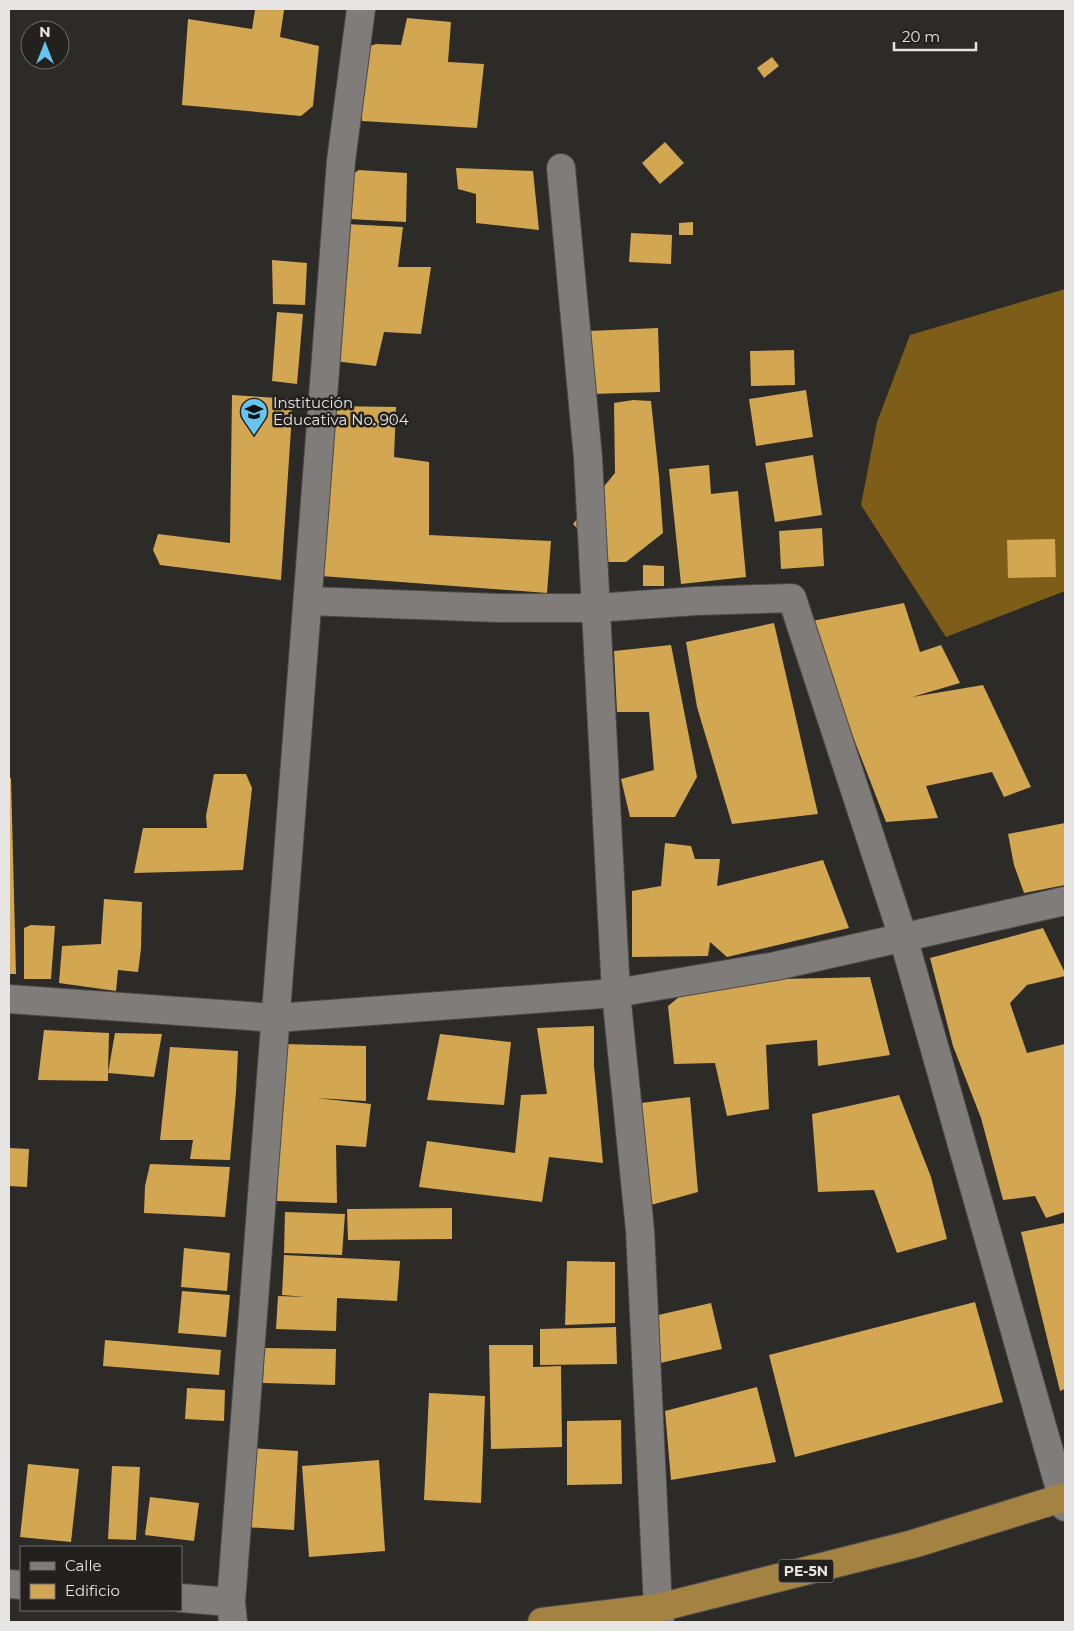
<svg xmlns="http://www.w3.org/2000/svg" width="1074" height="1631" viewBox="0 0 1074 1631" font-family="Montserrat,sans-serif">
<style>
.forest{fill:#7e5d18}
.building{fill:#d3a651}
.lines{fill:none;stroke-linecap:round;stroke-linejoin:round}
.minor-casing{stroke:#4b4a48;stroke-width:30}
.trunk-casing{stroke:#4b4a48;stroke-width:30}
.minor{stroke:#7f7c79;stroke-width:28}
.trunk{stroke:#a38242;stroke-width:28}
.labels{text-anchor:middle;stroke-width:5;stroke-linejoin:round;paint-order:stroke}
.shield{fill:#23211e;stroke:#acaaa8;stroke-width:1}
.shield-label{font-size:14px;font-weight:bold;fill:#e6e5e3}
.poi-label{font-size:15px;fill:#e6e5e3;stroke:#23211e;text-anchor:start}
</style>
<rect width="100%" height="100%" fill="#2d2b28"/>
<polygon class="forest" points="1065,289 1065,591 946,637 861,505 877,422 910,335"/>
<g class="building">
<polygon points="255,10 284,10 280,37 319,46 313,106 301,116 182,105 188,19 252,29"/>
<polygon points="407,18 451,22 448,62 484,64 477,128 362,121 362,82 367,47 376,44 401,45"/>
<polygon points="772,57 779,66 764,78 757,68"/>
<polygon points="665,142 684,163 660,184 642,163"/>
<polygon points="456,168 533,171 539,230 476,223 476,194 458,189"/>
<polygon points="359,170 407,173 406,222 349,219 354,173"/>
<polygon points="693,222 693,235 679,235 679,223"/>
<polygon points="346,224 403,227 398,267 431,267 421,334 384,332 376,366 334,361"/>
<polygon points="631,233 672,235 671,264 629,262"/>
<polygon points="272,260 307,263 305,305 273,304"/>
<polygon points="277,312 303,314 297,384 272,381"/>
<polygon points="658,328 660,392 591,394 589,331"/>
<polygon points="794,350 795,385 751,386 750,351"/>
<polygon points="806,390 813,437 756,446 749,399"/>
<polygon points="232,395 293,399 281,580 160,565 153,550 158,534 230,543"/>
<polygon points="633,400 651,401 659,477 663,533 626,562 609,562 573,524 615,473 614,403"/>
<polygon points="335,406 396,407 394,457 429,462 429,535 551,541 547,593 321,576"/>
<polygon points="813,455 822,515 775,522 765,463"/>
<polygon points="709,465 711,494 738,491 746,577 681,584 669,469"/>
<polygon points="822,528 824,566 781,569 779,531"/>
<polygon points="1055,539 1056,577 1008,578 1007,540"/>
<polygon points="643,565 664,566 664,586 643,586"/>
<polygon points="904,603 920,652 941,645 960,683 912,697 983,685 1031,787 1004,797 992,772 926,786 938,818 886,822 845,716 812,621"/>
<polygon points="774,623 818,814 732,824 697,707 686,642"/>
<polygon points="671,645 697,777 675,817 630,817 621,779 654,770 649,712 617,712 614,651"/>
<polygon points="214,774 246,774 252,788 243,870 134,873 143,828 207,828 206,816"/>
<polygon points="9,778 11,778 16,974 9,974"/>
<polygon points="1065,823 1065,885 1024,893 1014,865 1008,834"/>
<polygon points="665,843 691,846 695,859 720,859 717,886 823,860 849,928 727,957 710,942 708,956 632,957 632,891 661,886"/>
<polygon points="104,899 142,902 141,949 138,972 118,970 116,991 59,983 62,946 101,944"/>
<polygon points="31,925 55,926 51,979 24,979 24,928"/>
<polygon points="1043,928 1065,973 1065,976 1027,985 1010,1003 1027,1053 1065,1044 1065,1212 1046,1218 1035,1196 1003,1200 981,1118 953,1046 930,958"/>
<polygon points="870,977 890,1055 818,1066 817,1040 766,1045 769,1109 727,1116 715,1063 674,1064 668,1006 679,997 780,979"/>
<polygon points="594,1026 594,1066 603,1163 549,1157 542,1202 419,1187 427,1141 515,1153 521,1095 547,1094 537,1028"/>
<polygon points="44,1030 109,1033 108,1073 115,1033 162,1034 154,1077 108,1073 108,1081 38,1080"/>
<polygon points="440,1034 511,1042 504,1105 427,1100"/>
<polygon points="282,1044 366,1046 366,1101 316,1098 371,1104 366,1147 336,1145 337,1203 277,1201"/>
<polygon points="170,1047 238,1051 236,1092 230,1160 190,1159 193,1140 160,1140"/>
<polygon points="899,1095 931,1177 947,1239 897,1253 874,1190 818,1192 812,1114"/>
<polygon points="690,1097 698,1192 651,1205 641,1103"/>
<polygon points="9,1148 29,1149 27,1187 9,1186"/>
<polygon points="150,1164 230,1167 225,1217 144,1213 145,1186"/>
<polygon points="452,1208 452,1239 348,1240 347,1209"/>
<polygon points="285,1212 345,1214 342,1255 284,1253"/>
<polygon points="1065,1223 1065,1389 1060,1391 1021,1232"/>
<polygon points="184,1248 230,1253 227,1291 181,1287"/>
<polygon points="284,1255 400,1261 397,1301 337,1298 336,1331 276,1329 278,1296 306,1297 282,1295"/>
<polygon points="567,1261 615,1262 615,1323 565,1325"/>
<polygon points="182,1291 230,1295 226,1337 178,1333"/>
<polygon points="975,1302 1003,1402 795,1457 769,1355"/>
<polygon points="711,1303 722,1349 656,1364 645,1318"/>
<polygon points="616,1327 617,1364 540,1365 540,1329"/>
<polygon points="105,1340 221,1350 219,1375 103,1366"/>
<polygon points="489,1345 533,1345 533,1367 561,1366 562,1447 491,1449"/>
<polygon points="264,1348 336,1349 335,1385 263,1383"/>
<polygon points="757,1387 776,1462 671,1480 665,1411"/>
<polygon points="187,1388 225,1390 224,1421 185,1419"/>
<polygon points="429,1393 485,1396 481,1503 424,1500"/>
<polygon points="621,1420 622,1484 567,1485 567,1421"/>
<polygon points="249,1448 298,1451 294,1530 245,1527"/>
<polygon points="379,1460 385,1551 309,1557 302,1466"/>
<polygon points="28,1464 79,1469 71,1542 20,1537"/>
<polygon points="112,1466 140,1467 136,1540 108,1539"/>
<polygon points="150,1497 199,1503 194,1541 145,1535"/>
</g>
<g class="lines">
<defs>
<g id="minor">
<polyline points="561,168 588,458 616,993 640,1230 658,1608 660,1622"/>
<polyline points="308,601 498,608 596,608 696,601 792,598 903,937 1065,1507"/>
<polyline points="9,999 276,1018 616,993 776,966 1065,901"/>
<polyline points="9,1584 21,1585"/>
<polyline points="181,1598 231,1602"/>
<polyline points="233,1622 231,1602 341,161 361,9"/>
</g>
<polyline id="trunk" points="542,1622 658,1608 913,1544 1065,1497"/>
</defs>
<use href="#minor" class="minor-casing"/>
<use href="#trunk" class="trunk-casing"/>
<use href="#minor" class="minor"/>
<use href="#trunk" class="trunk"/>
</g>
<defs>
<symbol id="school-pin" viewBox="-11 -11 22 30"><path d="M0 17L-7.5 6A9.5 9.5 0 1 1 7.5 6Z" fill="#67c4ef" stroke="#23211e"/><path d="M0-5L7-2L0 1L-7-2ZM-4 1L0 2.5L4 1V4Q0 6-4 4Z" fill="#111"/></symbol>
</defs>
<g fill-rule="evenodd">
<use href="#school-pin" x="238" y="396" width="32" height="43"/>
</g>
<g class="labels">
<rect class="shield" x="778.5" y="1559.5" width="55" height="23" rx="4"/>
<g class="shield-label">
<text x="806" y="1576">PE-5N</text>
</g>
<g class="poi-label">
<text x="273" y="408">Institución<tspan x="273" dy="17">Educativa No. 904</tspan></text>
</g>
</g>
<rect width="1074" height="1631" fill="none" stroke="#e6e5e3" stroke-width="20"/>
<rect x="20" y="1546" width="162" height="65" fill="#23211e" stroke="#716f6d"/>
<rect x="30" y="1562" width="25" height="8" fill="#7f7c79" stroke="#716f6d"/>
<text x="65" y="1571" font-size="15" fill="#e6e5e3">Calle</text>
<rect x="30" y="1584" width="25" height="15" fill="#d3a651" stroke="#716f6d"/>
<text x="65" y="1596" font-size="15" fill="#e6e5e3">Edificio</text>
<g transform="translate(45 45)"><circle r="24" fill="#23211e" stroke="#716f6d"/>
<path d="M0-4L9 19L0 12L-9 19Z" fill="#67c4ef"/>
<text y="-8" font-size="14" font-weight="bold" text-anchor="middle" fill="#e6e5e3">N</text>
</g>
<path d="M894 42v8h82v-8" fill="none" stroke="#e6e5e3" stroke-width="2.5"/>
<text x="902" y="42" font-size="15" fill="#e6e5e3" stroke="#23211e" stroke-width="4" paint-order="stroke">20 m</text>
</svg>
